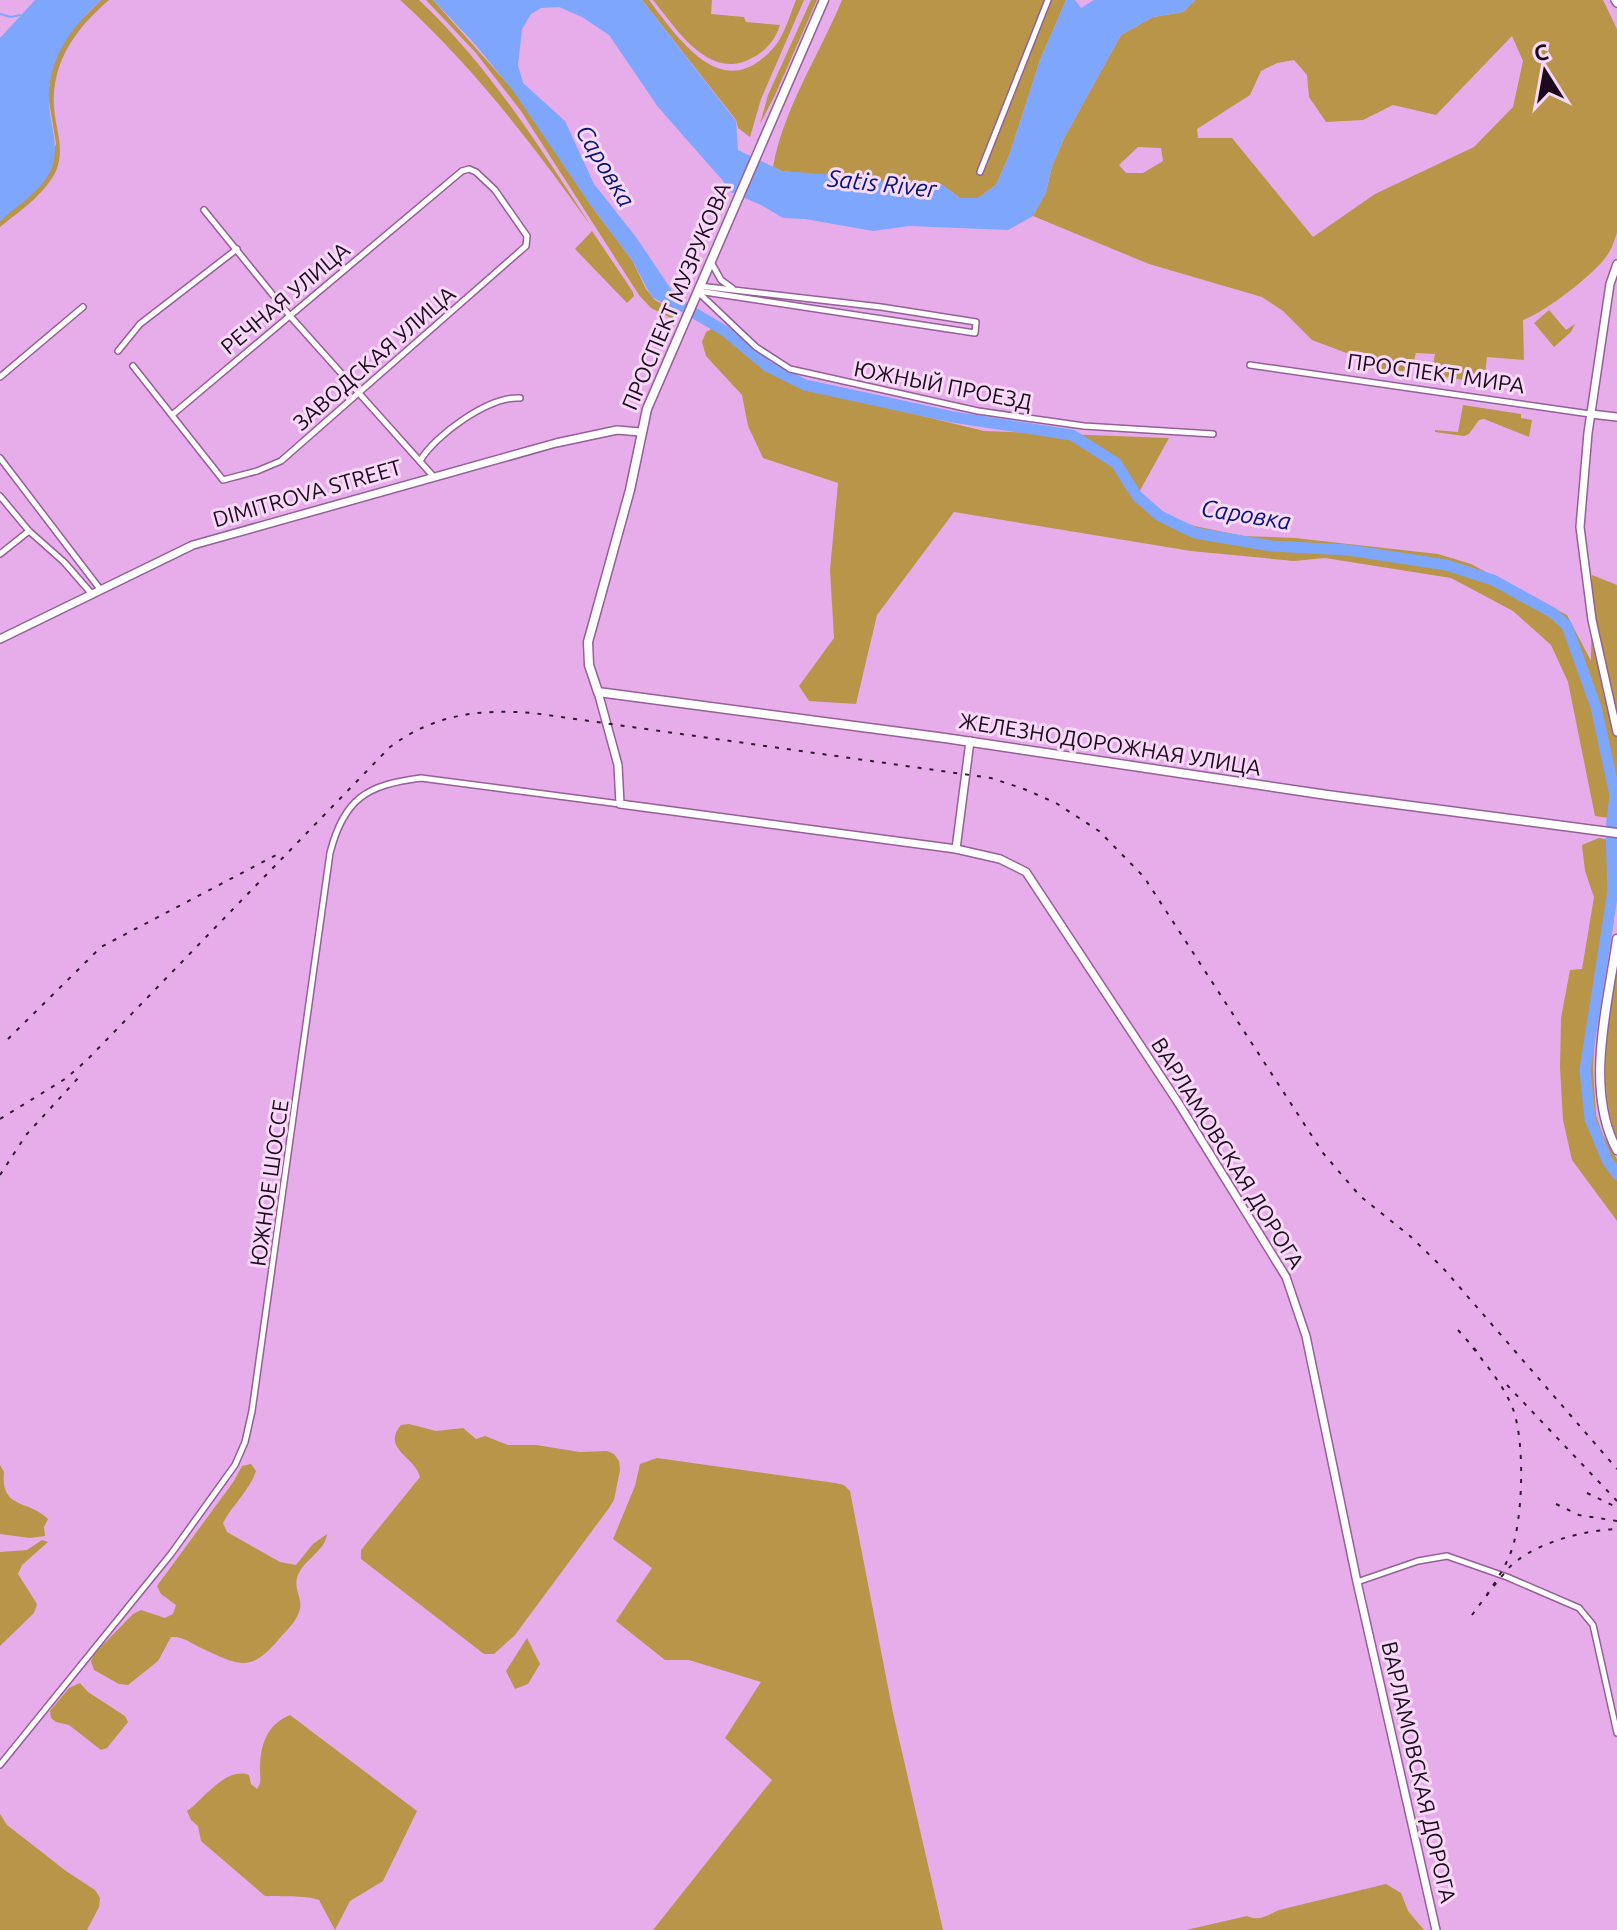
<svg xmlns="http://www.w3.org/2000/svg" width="1617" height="1930" viewBox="0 0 1617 1930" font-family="Ubuntu,sans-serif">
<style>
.green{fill:#b89549;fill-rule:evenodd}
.water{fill:#7fa6fd}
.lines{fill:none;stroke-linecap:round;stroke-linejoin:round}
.stream{stroke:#7fa6fd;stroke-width:2}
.river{stroke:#7fa6fd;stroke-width:11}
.minor-casing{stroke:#955f97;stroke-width:8}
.tertiary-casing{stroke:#955f97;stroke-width:10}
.secondary-casing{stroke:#955f97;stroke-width:11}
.minor{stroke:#fff;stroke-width:5}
.tertiary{stroke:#fff;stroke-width:7}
.secondary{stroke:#fff;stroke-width:8}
.rail{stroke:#311932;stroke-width:2;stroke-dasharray:4 8;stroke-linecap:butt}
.labels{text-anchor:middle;stroke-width:6;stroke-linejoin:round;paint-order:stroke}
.street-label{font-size:22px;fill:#1d081e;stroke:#f8d9f8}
.water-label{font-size:24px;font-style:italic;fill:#041478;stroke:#f8d9f8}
</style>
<rect width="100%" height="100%" fill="#e7adea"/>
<g class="green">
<path d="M101 0H109C73 31 48 67 55 116 58 135 64 153 56 171 45 194 20 211 0 227V221L40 185 56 144 48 95 51 74 57 55 72 29Z"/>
<path d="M400 0H419C489 66 539 146 591 226 533 145 474 67 400 0Z"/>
<polygon points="426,0 433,0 514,91 592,207 632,260 646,289 655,300 675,311 673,319 651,308 639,295 521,111 475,52"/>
<path d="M642 0H649C680 41 724 107 775 46 785 34 790 14 796 0H804L761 99 750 137 738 128 736 120Z"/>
<path d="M653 0H712L711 14 744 17 746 22 780 25C775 40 767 50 752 58 709 82 676 28 653 0Z"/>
<polygon points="811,0 817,0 775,95 760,124 768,95"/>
<path d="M842 0H1066L1040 60 1010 153 996 185 978 198H960L941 184H904L782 171 773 167C784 107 819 56 842 0Z"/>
<path d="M1195 0H1603L1617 29V233C1614 241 1612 249 1606 257 1592 276 1545 312 1523 320L1524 360 1487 357 1484 383 1431 375 1435 354 1416 353 1411 372 1356 367 1357 357 1312 340 1283 311 1262 297 1149 264 1033 216 1046 192 1052 166 1064 138 1121 35 1153 17 1183 12ZM1512 36 1523 61 1513 107 1474 147 1375 194 1313 237 1232 138H1198L1197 129 1250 95 1261 71 1277 63 1294 60 1307 75 1309 97 1326 122 1363 120 1393 105 1436 115ZM1138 147 1161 148 1163 161 1143 173H1126L1119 165Z"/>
<polygon points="592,231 633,292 634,296 627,303 575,249"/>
<polygon points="1549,310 1566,330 1575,324 1571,332 1554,347 1534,323"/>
<polygon points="717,326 791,384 984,431 1169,438 1137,496 1180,523 1243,536 1295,538 1438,554 1471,564 1567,615 1591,661 1592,575 1617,585 1617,819 1595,816 1568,682 1551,645 1513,611 1451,578 1325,558 1294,561 1191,551 954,512 877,615 856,704 809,701 799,686 834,638 830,570 838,483 763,458 748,426 742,395 706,356 702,342 706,332"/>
<polygon points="1463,405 1521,414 1521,418 1532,420 1529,437 1484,419 1479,420 1469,434 1464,436 1435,432 1435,430 1458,432"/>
<polygon points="1599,838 1615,841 1617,844 1613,927 1595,1033 1593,1068 1596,1115 1603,1135 1617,1159 1617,1221 1572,1160 1563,1120 1560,1068 1561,1018 1570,970 1582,969 1594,897 1585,871 1582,845"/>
<path d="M1617 970V1138C1596 1083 1609 1026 1617 970Z"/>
<path d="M409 1424 436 1431 463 1428 476 1439 485 1436 508 1445H536L580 1452 607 1451 614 1454 619 1461 620 1470 614 1500 609 1508 515 1635 494 1654H484L361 1559V1550L420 1477C415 1456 381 1449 401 1425Z"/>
<polygon points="657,1458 835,1483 844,1485 850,1491 893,1713 943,1930 653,1930 772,1780 725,1738 761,1682 689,1660 665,1660 616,1621 652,1568 613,1539 635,1486 640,1464"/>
<path d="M251 1464 256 1471C250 1490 232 1505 223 1523L227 1532 280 1562 296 1565 313 1544 327 1534C325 1552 302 1560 297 1578 294 1589 302 1598 300 1609 297 1621 287 1630 279 1639 250 1674 238 1665 199 1647 189 1642 183 1636 171 1637L158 1661 128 1685 119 1684 94 1670 91 1661 95 1653 133 1614 141 1610 165 1618 173 1614 176 1605 161 1594 157 1586 234 1481 242 1466Z"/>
<path d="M0 1465 4 1472C0 1510 29 1499 48 1519L44 1527 45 1536 30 1538 0 1534Z"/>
<polygon points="42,1540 48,1542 22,1565 18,1574 37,1604 34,1613 0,1646 0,1552 27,1550"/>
<polygon points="527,1638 540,1664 528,1684 515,1689 506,1671"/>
<polygon points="80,1683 88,1692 125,1716 128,1722 107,1748 101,1750 69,1725 56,1722 51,1718 50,1711 69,1688"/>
<path d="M290 1715 417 1811 383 1881 350 1901 335 1930 319 1900C306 1895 280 1897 265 1896L201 1841 198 1826 191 1820 187 1811C204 1799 226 1766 249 1775L251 1784 257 1789C262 1782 260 1778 260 1770 260 1746 266 1725 290 1715Z"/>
<polygon points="0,1814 7,1825 66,1871 95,1890 100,1898 99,1907 87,1930 0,1930"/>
<path d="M1386 1884 1401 1893 1408 1911 1424 1930H1186L1247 1916C1260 1922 1267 1915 1279 1910Z"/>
</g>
<g class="water">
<path d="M35 0H101C68 30 43 66 50 113 53 134 60 153 49 174 39 192 16 207 0 221V38Z"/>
<polygon points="433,0 642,0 736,121 738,150 782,171 849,176 904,184 941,184 960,198 978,198 996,185 1010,153 1040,60 1066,0 1075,0 1081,8 1094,0 1195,0 1183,12 1153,17 1121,35 1064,138 1052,166 1046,192 1033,216 1008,230 910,226 873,231 805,219 783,218 761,205 726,190 724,182 658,107 609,35 582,17 559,7 541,8 531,14 522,29 518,65 523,83 565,121 594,184 636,237 679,301 675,311 651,296 632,260 592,207 514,92 474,43"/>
</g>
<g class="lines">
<polyline class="stream" points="0,14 11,17 20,15"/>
<polyline class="river" points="668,298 725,331 767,366 805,385 953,417 1072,435 1116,463 1137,496 1160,516 1195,533 1271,546 1348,550 1446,565 1493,580 1553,613 1567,626 1596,707 1615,795 1611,829 1613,891 1585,1070 1590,1119 1608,1162 1617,1174"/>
<defs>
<g id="minor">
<polyline points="980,172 1048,0"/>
<polyline points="204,210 290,316 433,476"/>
<polyline points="711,262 721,280 732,288"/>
<polyline points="698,291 975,333 976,322 881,307 699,286"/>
<polyline points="698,292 756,347 790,369 978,411 1084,426 1213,434"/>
<polyline points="118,351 140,324 237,249"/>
<polyline points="1250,365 1590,414"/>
<polyline points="133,366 223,480 257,471 281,461 526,246 527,236 495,190 476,172 469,169 462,171 172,415"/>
<polyline points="0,377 83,307"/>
<polyline points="0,458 100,589"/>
<path d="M420 461C435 435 489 396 520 398"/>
<polyline points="0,496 29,531 64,562 91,593"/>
<polyline points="0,554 29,531"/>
<polyline points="1357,1582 1418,1561 1447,1556 1507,1577 1579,1608 1593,1625 1617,1733"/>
<path d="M0 1765 171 1554 235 1465 245 1442 252 1411 330 853C344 798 367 785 421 778L620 804"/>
</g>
<g id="tertiary">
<polyline points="1615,0 1617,3"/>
<polyline points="1617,264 1610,284 1588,433 1580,527 1592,620 1617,732"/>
<polyline points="1591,414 1617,417"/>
<polyline points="0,639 193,545 556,443 617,430 640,432"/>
<polyline points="598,692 618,765 620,804 956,849 1000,859 1026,872 1179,1104 1286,1277 1306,1336 1357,1582 1436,1930"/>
<polyline points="956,849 970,741"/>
</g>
<g id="secondary">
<polyline points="824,0 647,409 630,490 588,642 589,665 598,692 945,738 1327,795 1617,833"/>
<path d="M1617 939C1608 1005 1584 1089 1617 1150"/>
</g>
</defs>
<use href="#minor" class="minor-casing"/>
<use href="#tertiary" class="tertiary-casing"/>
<use href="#secondary" class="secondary-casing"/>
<use href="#minor" class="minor"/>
<use href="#tertiary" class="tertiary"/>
<use href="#secondary" class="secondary"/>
<g class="rail">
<polyline points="8,1039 101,947 278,854"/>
<path d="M0 1119 65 1079 86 1061 390 747C435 714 478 709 533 713L991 778 1024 789 1056 803 1099 831 1144 877 1323 1153 1360 1196 1410 1236 1443 1268 1617 1469"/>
<polyline points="0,1175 26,1135 80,1076"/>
<polyline points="1458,1330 1480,1355"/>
<path d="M1473 1348C1488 1367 1504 1386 1513 1409 1525 1442 1523 1516 1512 1549 1506 1567 1495 1582 1485 1598"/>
<polyline points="1507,1385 1617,1501"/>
<polyline points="1587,1493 1616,1507"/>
<polyline points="1556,1504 1579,1515 1617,1521"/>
<path d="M1472 1615C1483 1600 1495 1584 1507 1570 1529 1544 1584 1530 1617 1529"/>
</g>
</g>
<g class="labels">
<g class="street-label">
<text transform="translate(676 296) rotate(-67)" y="8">ПРОСПЕКТ МУЗРУКОВА</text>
<text transform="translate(285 298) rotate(-40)" y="8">РЕЧНАЯ УЛИЦА</text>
<text transform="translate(374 358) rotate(-41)" y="8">ЗАВОДСКАЯ УЛИЦА</text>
<text transform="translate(1436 373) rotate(8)" y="8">ПРОСПЕКТ МИРА</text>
<text transform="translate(943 385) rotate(11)" y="8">ЮЖНЫЙ ПРОЕЗД</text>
<text transform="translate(307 493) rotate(-16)" y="8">DIMITROVA STREET</text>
<text transform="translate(1110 744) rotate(9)" y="8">ЖЕЛЕЗНОДОРОЖНАЯ УЛИЦА</text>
<text transform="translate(1228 1153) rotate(58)" y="8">ВАРЛАМОВСКАЯ ДОРОГА</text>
<text transform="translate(269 1183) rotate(-82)" y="8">ЮЖНОЕ ШОССЕ</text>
<text transform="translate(1419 1772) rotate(77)" y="8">ВАРЛАМОВСКАЯ ДОРОГА</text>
</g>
<g class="water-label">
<text transform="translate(605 166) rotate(59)" y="8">Саровка</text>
<text transform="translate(882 184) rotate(6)" y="8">Satis River</text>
<text transform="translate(1246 515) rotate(9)" y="8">Саровка</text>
</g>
</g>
<g transform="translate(1545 72) rotate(349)" stroke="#f8d9f8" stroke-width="6" paint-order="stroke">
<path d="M0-6L14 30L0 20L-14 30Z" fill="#1d081e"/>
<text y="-12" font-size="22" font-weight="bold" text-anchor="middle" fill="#1d081e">С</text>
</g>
</svg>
